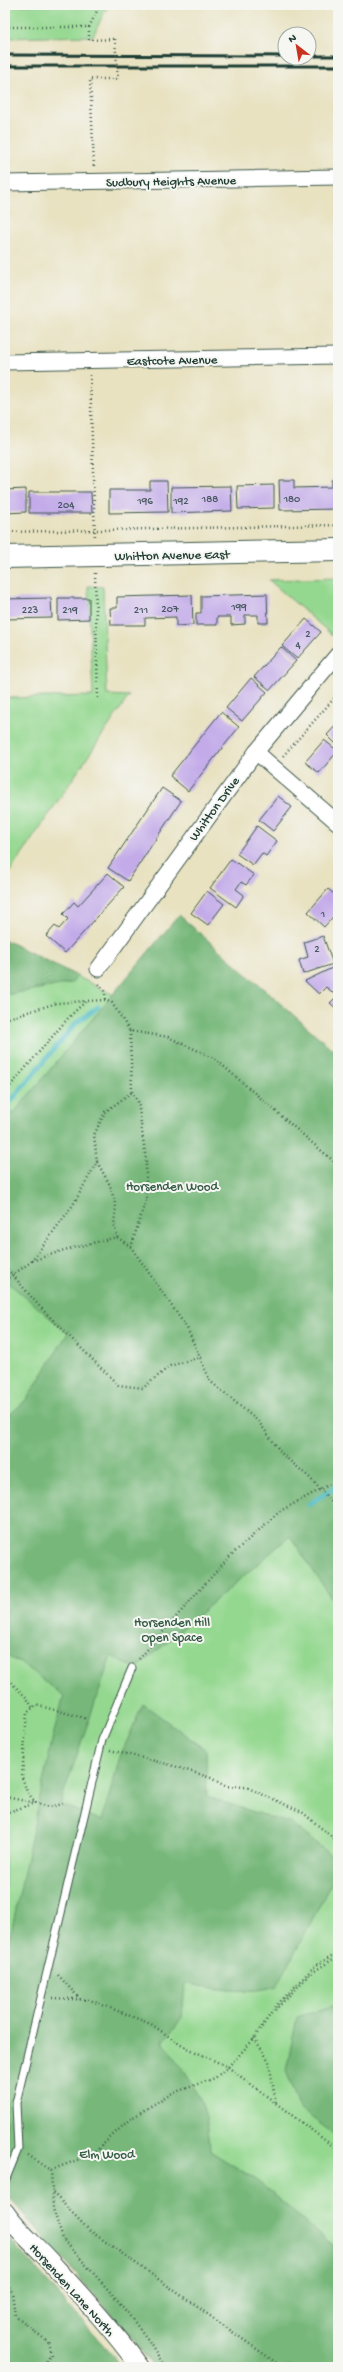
<svg xmlns="http://www.w3.org/2000/svg" width="343" height="2372" viewBox="0 0 343 2372" font-family="'Gochi Hand',sans-serif">
<style>
.green{fill:#94d890;stroke:#5a8a62}
.forest{fill:#77b87a;stroke:#4b7a57}
.lines{fill:none;stroke-linecap:round;stroke-linejoin:round}
.stream{stroke:#4cbbc3;stroke-width:5}
.building{fill:#c3abe9}
.service-casing{stroke:#3d5649;stroke-width:9}
.minor-casing{stroke:#3d5649;stroke-width:17}
.tertiary-casing{stroke:#3d5649;stroke-width:20}
.primary-casing{stroke:#3d5649;stroke-width:24}
.path{stroke:#3d5649;stroke-width:2.5;stroke-dasharray:1 3;stroke-linecap:butt}
.service{stroke:#fff;stroke-width:7}
.minor{stroke:#fff;stroke-width:15}
.tertiary{stroke:#fff;stroke-width:18}
.primary{stroke:#fff;stroke-width:22}
.rail{stroke:#1f3d34;stroke-width:3}
.path-bridge{stroke:#3d5649;stroke-width:2.5;stroke-dasharray:1 3;stroke-linecap:butt}
.labels{text-anchor:middle;stroke-width:4;stroke-linejoin:round;paint-order:stroke}
.number-label{font-size:11px;fill:#485861}
.street-label{font-size:13px;fill:#1f3d34;stroke:#f6f6f2}
.park-label{font-size:13px;fill:#365c46;stroke:#f6f6f2}
</style>
<rect width="100%" height="100%" fill="#f6f6f2"/>
<filter id="ink" filterUnits="userSpaceOnUse"><feTurbulence type="fractalNoise" baseFrequency=".025" numOctaves="2"/><feDisplacementMap in="SourceGraphic" scale="8" xChannelSelector="R" yChannelSelector="G"/><feConvolveMatrix kernelMatrix="1 2 1 2 8 2 1 2 1" color-interpolation-filters="sRGB"/></filter>
<filter id="wash" filterUnits="userSpaceOnUse"><feTurbulence type="fractalNoise" baseFrequency=".012" numOctaves="4" result="noise"/><feDisplacementMap in="SourceGraphic" scale="16" xChannelSelector="R" yChannelSelector="G"/><feGaussianBlur stdDeviation="0.9" result="paint"/><feColorMatrix in="noise" values="0 0 0 0 0 0 0 0 0 0 0 0 0 0 0 0 0 1.4 0 .05"/><feComposite in="paint" operator="in"/></filter>
<g filter="url(#wash)">
<rect width="100%" height="100%" fill="#e8e2c1"/>
<g class="green">
<polygon points="5,5 108,5 93,36 5,38"/>
<polygon points="338,578 338,627 332,635 269,580"/>
<polygon points="88,586 103,587 107,695 129,696 5,879 5,698 93,696"/>
<polygon points="5,940 116,996 338,1064 338,2367 153,2367 134,2340 5,2193"/>
</g>
<g class="forest">
<path d="M179 915 338 1054V1608L290 1536 137 1668 111 1656 60 1804 102 1821 120 1757 143 1704 206 1750 207 1797 292 1824 338 1861V1871L277 1986C247 1995 216 1989 185 1983L182 2018 163 2042C193 2081 208 2100 210 2151L255 2179 338 2250V2367H153L134 2340 5 2193V1960L53 1736 64 1696 22 1664 5 1655V1419L27 1399 68 1333 5 1280V1107L13 1114Z"/>
<polygon points="5,940 77,976 72,983 5,995"/>
<polygon points="338,2005 338,2137 300,2109 286,2071 297,2017"/>
<polygon points="5,2234 113,2356 121,2367 5,2367"/>
</g>
<g class="lines">
<g class="stream">
<polyline points="5,1108 75,1024 98,1007"/>
<polyline points="309,1504 334,1488"/>
</g>
</g>
<g id="blocks">
<g class="building">
<polygon points="279,480 294,480 294,488 332,487 332,480 338,480 338,509 280,510"/>
<polygon points="150,481 167,481 168,512 109,513 109,490 150,490"/>
<polygon points="274,485 274,508 238,509 237,486"/>
<polygon points="231,486 232,511 171,513 171,487"/>
<polygon points="26,489 26,512 5,513 5,490"/>
<polygon points="29,492 91,492 92,513 29,513"/>
<polygon points="267,594 268,623 258,623 258,615 245,615 245,624 231,625 231,617 217,617 217,625 196,625 196,613 201,613 201,596"/>
<polygon points="192,595 193,625 176,626 176,617 145,618 145,625 111,625 110,608 117,608 117,597"/>
<polygon points="51,598 52,618 5,619 5,599"/>
<polygon points="58,598 89,598 89,619 58,620"/>
<polygon points="306,619 321,632 297,659 282,646"/>
<polygon points="281,647 296,661 270,690 254,677"/>
<polygon points="251,678 267,692 242,721 226,708"/>
<polygon points="221,712 239,727 188,791 170,776"/>
<polygon points="338,723 338,746 327,735"/>
<polygon points="324,740 338,751 319,773 305,762"/>
<polygon points="162,788 181,801 128,881 108,868"/>
<polygon points="278,796 292,807 273,831 259,820"/>
<polygon points="257,826 277,841 266,856 262,853 253,865 237,854"/>
<polygon points="231,859 254,875 246,885 241,882 236,889 244,895 236,907 210,888"/>
<polygon points="108,873 124,887 65,953 46,936 55,926 59,929 68,919 63,914 74,902 78,906"/>
<polygon points="328,889 338,897 338,911 324,927 308,912"/>
<polygon points="207,891 224,904 208,925 191,913"/>
<polygon points="323,936 333,964 303,974 299,960 308,957 304,942"/>
<polygon points="332,968 338,973 338,1010 330,1003 337,996 326,987 319,994 305,981"/>
</g>
</g>
</g>
<g filter="url(#ink)">
<use href="#blocks" fill-opacity="0" stroke="#3d5649" stroke-width="1"/>
<g class="lines">
<defs>
<polyline id="service" points="5,2181 18,2149 16,2103 102,1740 132,1668"/>
<g id="minor">
<polyline points="5,183 338,177"/>
<polyline points="5,362 338,356"/>
<polyline points="256,752 338,823"/>
<polyline points="98,969 256,752 338,654"/>
</g>
<path id="tertiary" d="M5 2212C16 2229 32 2242 46 2257 78 2292 112 2328 140 2367"/>
<polyline id="primary" points="5,557 338,550"/>
</defs>
<use href="#service" class="service-casing"/>
<use href="#minor" class="minor-casing"/>
<use href="#tertiary" class="tertiary-casing"/>
<use href="#primary" class="primary-casing"/>
<g class="path">
<polyline points="5,27 89,27 100,5"/>
<polyline points="89,27 89,40 115,39"/>
<polyline points="94,166 90,79 118,79"/>
<polyline points="90,375 95,538"/>
<polyline points="5,532 338,525"/>
<polyline points="95,573 98,700"/>
<polyline points="283,756 338,694"/>
<polyline points="99,984 105,992 105,1000"/>
<polyline points="5,1019 57,1003 86,1001"/>
<polyline points="130,1031 132,1092 138,1102 146,1160 146,1200 131,1247"/>
<polyline points="5,1092 69,1017 86,1001 105,1000 112,1003 130,1031 168,1037 214,1058 338,1165"/>
<polyline points="97,1162 110,1185 116,1207 114,1224 117,1237 131,1247 187,1328 210,1381 258,1421 283,1455 309,1477 338,1509"/>
<polyline points="32,1261 64,1250 117,1237"/>
<polyline points="5,1266 40,1307 118,1385 143,1388 170,1366 201,1357"/>
<polyline points="5,1280 31,1262 73,1205 97,1162 94,1135 105,1112 132,1092"/>
<polyline points="139,1659 228,1558 280,1511 338,1480"/>
<polyline points="5,1677 26,1697 33,1708"/>
<polyline points="110,1750 171,1765 211,1778 225,1786 246,1787 302,1812 338,1842"/>
<polyline points="5,1797 36,1803"/>
<polyline points="36,1803 27,1792 22,1777 27,1713 36,1705 88,1719"/>
<polyline points="5,1813 36,1803 49,1807 63,1804"/>
<polyline points="337,1907 338,1908"/>
<polyline points="58,1975 80,1999"/>
<polyline points="52,1998 90,2000 151,2024 181,2045 228,2067 338,2150"/>
<polyline points="275,2010 310,1974 338,1956"/>
<polyline points="254,2038 269,2061 276,2104"/>
<polyline points="28,2155 51,2170 53,2209 63,2239 119,2302 149,2341 165,2367"/>
<polyline points="51,2170 93,2154 130,2119 170,2094 215,2078 228,2067 252,2041 277,2005 315,1966 338,1952"/>
<polyline points="53,2193 89,2230 282,2367"/>
<polyline points="5,2280 12,2292 15,2315 48,2342 51,2355 42,2367"/>
</g>
<use href="#service" class="service"/>
<use href="#minor" class="minor"/>
<use href="#tertiary" class="tertiary"/>
<use href="#primary" class="primary"/>
<g class="rail">
<polyline points="5,55 285,56"/>
<polyline points="309,56 338,56"/>
<polyline points="5,66 338,66"/>
</g>
<polyline class="path-bridge" points="115,39 118,79"/>
</g>
</g>
<g class="labels">
<g class="number-label">
<text x="210" y="502">188</text>
<text x="292" y="502">180</text>
<text x="145" y="504">196</text>
<text x="181" y="504">192</text>
<text x="66" y="508">204</text>
<text x="239" y="610">199</text>
<text x="170" y="612">207</text>
<text x="30" y="613">223</text>
<text x="70" y="613">219</text>
<text x="141" y="613">211</text>
<text x="308" y="637">2</text>
<text x="298" y="648">4</text>
<text x="323" y="917">1</text>
<text x="317" y="952">2</text>
</g>
<g class="street-label">
<text transform="translate(171 180) rotate(-1)" y="5">Sudbury Heights Avenue</text>
<text transform="translate(172 359) rotate(-1)" y="5">Eastcote Avenue</text>
<text transform="translate(172 554) rotate(-1)" y="5">Whitton Avenue East</text>
<text transform="translate(213 808) rotate(-54)" y="5">Whitton Drive</text>
<text transform="translate(73 2289) rotate(48)" y="5">Horsenden Lane North</text>
</g>
<g class="park-label">
<text x="172" y="1190">Horsenden Wood</text>
<text x="172" y="1626">Horsenden Hill<tspan x="172" dy="15">Open Space</tspan></text>
<text x="107" y="2158">Elm Wood</text>
</g>
</g>
<rect width="343" height="2372" fill="none" stroke="#f6f6f2" stroke-width="20"/>
<g transform="translate(297 46) rotate(329)"><circle r="19" fill="#f6f6f2" stroke="#a0aca6"/>
<path d="M0-3L7 15L0 10L-7 15Z" fill="#c8321e"/>
<text y="-6" font-size="11" font-weight="bold" text-anchor="middle" fill="#1f3d34">N</text>
</g>
</svg>
